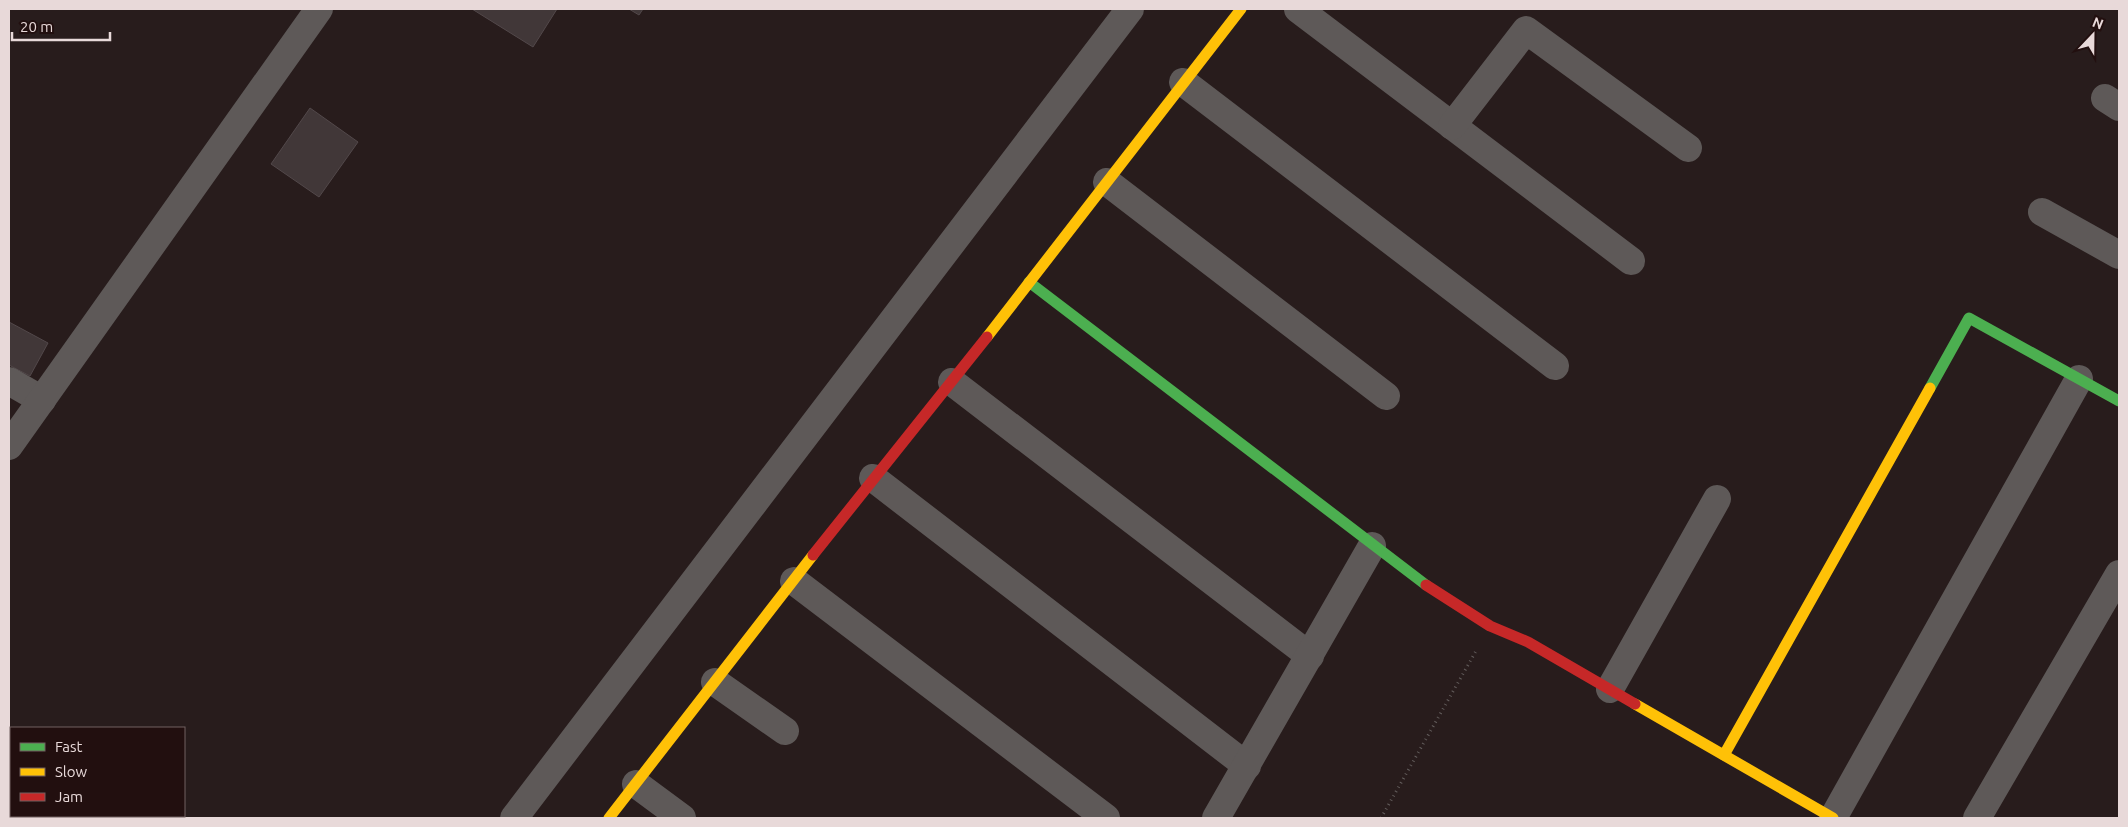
<svg xmlns="http://www.w3.org/2000/svg" width="2128" height="827" viewBox="0 0 2128 827" font-family="Ubuntu,sans-serif">
<style>
.building{fill:#413738;stroke:#52484a}
.lines{fill:none;stroke-linecap:round;stroke-linejoin:round}
.path{stroke:#625c5b;stroke-width:3;stroke-dasharray:1 4;stroke-linecap:butt}
.street{stroke:#5e5958;stroke-width:28}
.fast{stroke:#4caf50;stroke-width:11}
.slow{stroke:#ffc107;stroke-width:11}
.jam{stroke:#c62828;stroke-width:11}
</style>
<rect width="100%" height="100%" fill="#281c1c"/>
<g class="building">
<polygon points="472,9 557,9 533,47"/>
<polygon points="629,9 643,9 639,15"/>
<polygon points="310,108 358,142 319,197 271,164"/>
<polygon points="9,322 48,343 30,376 9,365"/>
</g>
<g class="lines">
<polyline class="path" points="1381,818 1476,651"/>
<g class="street">
<polyline points="1298,9 1631,261"/>
<polyline points="1183,82 1555,366"/>
<polyline points="2105,98 2119,107"/>
<polyline points="1452,126 1526,30 1688,148"/>
<polyline points="1107,182 1386,396"/>
<polyline points="2042,212 2119,255"/>
<polyline points="9,381 42,400"/>
<polyline points="952,382 1310,656"/>
<polyline points="9,446 319,9"/>
<polyline points="873,478 1247,766"/>
<polyline points="794,581 1106,818"/>
<polyline points="715,682 785,731"/>
<polyline points="1610,689 1717,499"/>
<polyline points="636,784 682,818"/>
<polyline points="514,818 1130,9"/>
<polyline points="1216,818 1372,546"/>
<polyline points="1833,818 2079,379"/>
<polyline points="1977,818 2119,574"/>
</g>
<g class="fast">
<polyline points="1029,282 1426,585"/>
<polyline points="1930,388 1969,318 2119,401"/>
</g>
<g class="slow">
<polyline points="987,337 1241,9"/>
<polyline points="1635,704 1833,818"/>
<polyline points="1724,755 1930,388"/>
<polyline points="609,818 813,555"/>
</g>
<g class="jam">
<polyline points="813,555 987,337"/>
<polyline points="1426,585 1490,626 1528,642 1635,704"/>
</g>
</g>
<rect width="2128" height="827" fill="none" stroke="#e8d9d9" stroke-width="20"/>
<rect x="10" y="727" width="175" height="90" fill="#220f0f" stroke="#716060"/>
<rect x="20" y="743" width="25" height="8" fill="#4caf50" stroke="#716060"/>
<text x="55" y="752" font-size="15" fill="#e8d9d9">Fast</text>
<rect x="20" y="768" width="25" height="8" fill="#ffc107" stroke="#716060"/>
<text x="55" y="777" font-size="15" fill="#e8d9d9">Slow</text>
<rect x="20" y="793" width="25" height="8" fill="#c62828" stroke="#716060"/>
<text x="55" y="802" font-size="15" fill="#e8d9d9">Jam</text>
<g transform="translate(2093 35) rotate(22)" stroke="#220f0f" stroke-width="4" paint-order="stroke">
<path d="M0-4L9 19L0 12L-9 19Z" fill="#e8d9d9"/>
<text y="-8" font-size="14" font-weight="bold" text-anchor="middle" fill="#e8d9d9">N</text>
</g>
<path d="M12 32v8h98v-8" fill="none" stroke="#e8d9d9" stroke-width="2.5"/>
<text x="20" y="32" font-size="15" fill="#e8d9d9" stroke="#220f0f" stroke-width="4" paint-order="stroke">20 m</text>
</svg>
